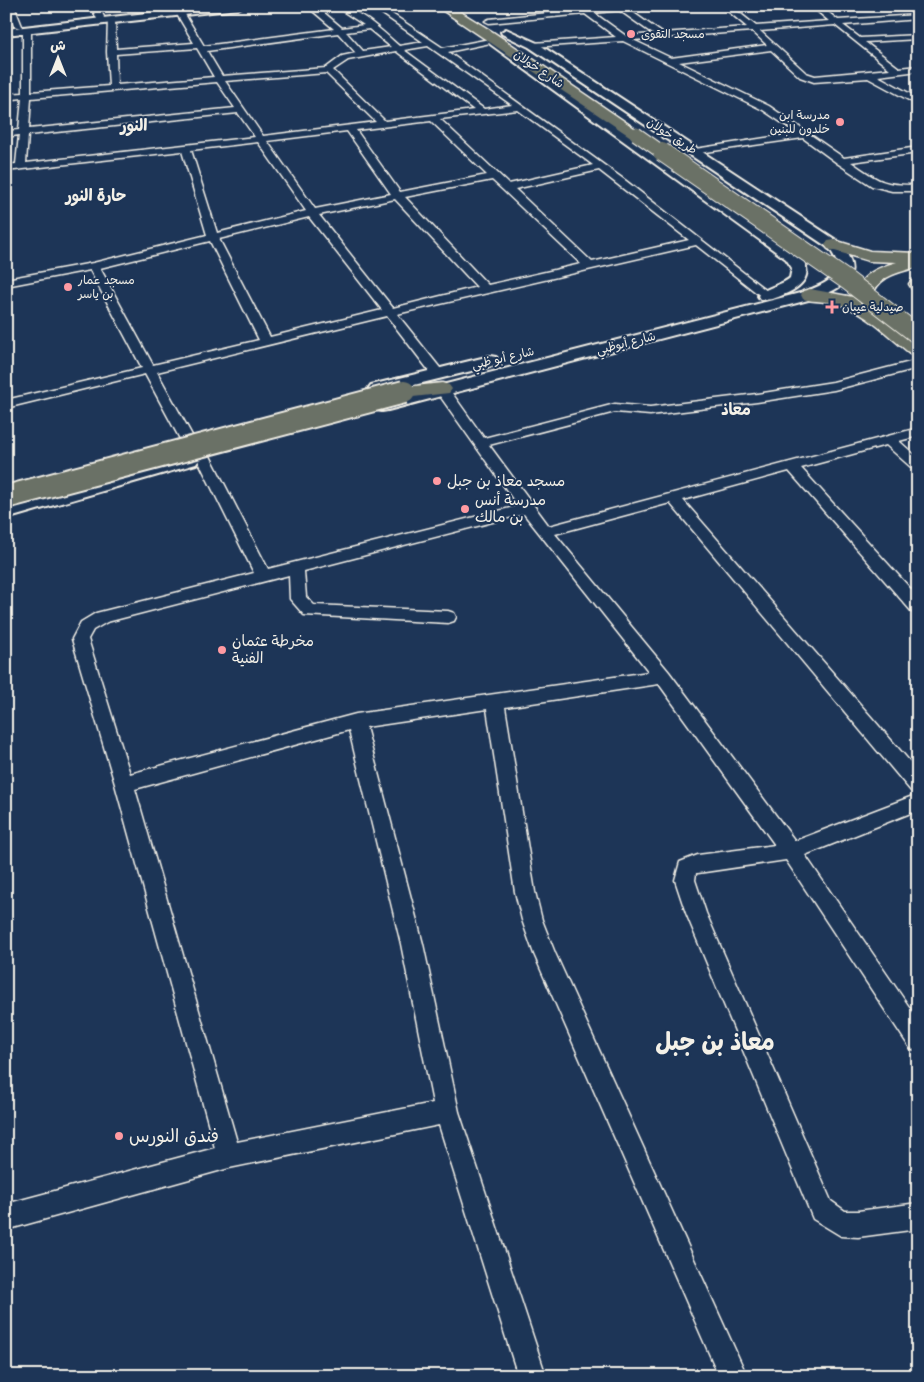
<svg xmlns="http://www.w3.org/2000/svg" width="924" height="1382" viewBox="0 0 924 1382" font-family="Sriracha,'Playpen Sans Arabic',sans-serif">
<style>
.lines{fill:none;stroke-linecap:round;stroke-linejoin:round}
.street-casing{stroke:#f4f1e8;stroke-width:3}
.secondary-casing{stroke:#f4f1e8;stroke-width:4}
.primary-casing{stroke:#f4f1e8;stroke-width:3}
.street{fill:#1d3557;fill-rule:evenodd}
.secondary{fill:#1d3557;fill-rule:evenodd}
.primary{fill:#6a7166;fill-rule:evenodd}
.primary-bridge-far2-casing{stroke:#f4f1e8;stroke-width:15;stroke-linecap:butt}
.primary-bridge-far1-casing{stroke:#f4f1e8;stroke-width:20;stroke-linecap:butt}
.primary-bridge-casing{stroke:#f4f1e8;stroke-width:26;stroke-linecap:butt}
.primary-bridge-far2{stroke:#6a7166;stroke-width:13}
.primary-bridge-far1{stroke:#6a7166;stroke-width:18}
.primary-bridge{stroke:#6a7166;stroke-width:22}
.poi-dot{fill:#ff9aa2;stroke:#1d3557;stroke-width:2}
.labels{text-anchor:middle;stroke-width:4;stroke-linejoin:round;paint-order:stroke}
.far-poi-label{font-size:12px;fill:#f4f1e8;stroke:#1d3557;text-anchor:start}
.far-street-label{font-size:12px;fill:#f4f1e8;stroke:#1d3557}
.poi-label{font-size:15px;fill:#f4f1e8;stroke:#1d3557;text-anchor:start}
.far-district-label{font-size:16px;font-weight:bold;fill:#f4f1e8;stroke:#1d3557}
.near-poi-label{font-size:18px;fill:#f4f1e8;stroke:#1d3557;text-anchor:start}
.near-district-label{font-size:24px;font-weight:bold;fill:#f4f1e8;stroke:#1d3557}
</style>
<rect width="100%" height="100%" fill="#1d3557"/>
<filter id="ink" filterUnits="userSpaceOnUse"><feTurbulence type="fractalNoise" baseFrequency=".02" numOctaves="2"/><feDisplacementMap in="SourceGraphic" scale="10" xChannelSelector="R" yChannelSelector="G"/><feConvolveMatrix kernelMatrix="1 2 1 2 8 2 1 2 1" color-interpolation-filters="sRGB"/></filter>
<g filter="url(#ink)">
<g class="lines">
<defs>
<g id="street">
<polygon points="6,6 14,6 22,26 21,28 14,26"/>
<polygon points="91,6 99,6 104,17 103,19 97,19"/>
<path d="M172 6H180L204 46 334 29 307 6H316L342 28 364 25 335 6C357 6 383 32 399 46L423 42 371 6H380L443 48 495 38V42L448 52 626 181 772 295 766 299 762 297 696 245 397 314 444 373 438 377 433 376 387 316 157 372 194 439 187 443 180 439 145 374 6 408V400L142 368 90 270 6 286V279L93 263 207 235 182 151 6 171V165L16 164 19 135 6 137V131L19 130 22 98 6 100V94L23 93V29L27 27 31 29V92L109 86 107 52 108 19 115 21 116 49 194 43ZM369 29 391 47 363 51 346 32ZM338 33 356 53 342 56 326 68 222 76 207 51ZM428 46 512 105 484 109 404 50ZM197 48 214 77 117 85 116 54ZM396 51 474 110 385 121 333 70 348 60ZM326 73 376 122 263 136 225 81ZM217 82 235 108 29 129 31 98ZM518 110 593 165 509 184 440 119ZM238 113 255 137 26 163 28 135ZM431 121 487 175 400 192 356 130ZM347 131 391 194 315 209 267 141ZM258 142 306 211 217 233 191 150ZM599 170 689 240 592 262 515 189ZM492 180 503 190 581 264 488 285 405 197ZM395 199 477 287 393 308 319 215ZM309 217 382 310 270 337 219 239ZM210 241 259 340 153 365 100 268Z"/>
<path d="M614 6H643L628 9 662 33 747 27 722 6H731L756 26 829 21 811 6H820L838 20 918 15V19L843 25 860 38 918 35V39L865 42 899 68 918 66V71L878 76 918 98V105L868 78 814 82 800 77 771 50 679 62 769 106 844 158 918 147V153L851 162C880 182 882 185 918 185V191H892L872 186 837 163 803 138 692 154 690 152 695 149 797 133 763 110 623 41 533 47 529 45 533 43 616 37 585 14 489 23 485 21 489 19ZM619 10 653 34 626 36 594 13ZM835 25 890 69 815 76 806 73 760 31ZM752 31 767 45 671 58 633 40Z"/>
<path d="M918 360V368L834 390 757 402 650 415 615 412 489 445 549 526 918 428V436L899 441 918 458V470L913 469 886 445 801 468 918 597V614L912 612 789 471 683 500 918 771V793L911 791 670 503 555 534 669 672 795 841 918 794V810L805 855 918 1020V1051L910 1048 786 860 698 873H696L695 880 706 913 831 1201 845 1211H858L918 1203V1229L858 1237 841 1236 813 1219 686 913 675 880 680 862 698 855 775 845 659 684 505 707 535 892 542 920 555 953 747 1376H719L534 954 522 920 515 892 487 709 366 727 423 944 459 1112 546 1376H518L439 1125 229 1168 6 1230V1204L215 1148 115 784 72 639 81 622 96 613 254 573 196 456 198 453H208L210 456 268 569 518 506 435 389 437 386H447L484 438 615 404 650 407 757 394 833 382ZM524 514 649 672 356 714 130 774 88 639 93 630 107 622 289 575 290 599 304 615 448 623 454 621 456 617 454 613 448 611 314 605 306 597 304 571ZM349 730 401 944 433 1103 237 1142 135 789Z"/>
</g>
<g id="secondary">
<polygon points="208,6 243,6 238,9 6,35 6,29"/>
<path d="M506 29 537 43 839 242C865 275 848 285 816 298L388 410 382 411 376 410 373 406 376 402 804 292C827 283 849 275 829 248L529 47 502 34 501 32Z"/>
<path d="M494 39 794 251C816 269 807 285 783 295 776 298 769 301 760 299L758 296C763 288 781 286 790 278L792 268 786 259 490 44 489 42Z"/>
<polygon points="490,356 496,357 499,361 496,365 377,394 371,393 368,389 371,385"/>
<polygon points="189,454 196,456 199,460 196,464 6,519 6,505"/>
</g>
<g id="primary">
<polygon points="436,6 451,6 493,32 643,134 641,137 631,137"/>
<path d="M834 240 870 251 917 253 918 267C897 273 879 275 871 298L877 309 918 340V356L911 354C889 337 866 312 838 304 827 301 815 302 803 299L801 295 803 291 810 289 853 297C862 274 874 269 897 262L869 261 828 249 825 245 828 241Z"/>
<polygon points="918,279 918,290 912,289 909,284 912,280"/>
<polygon points="442,383 449,385 452,389 449,393 404,398 397,396 394,392 397,388"/>
</g>
</defs>
<use href="#street" class="street-casing"/>
<use href="#secondary" class="secondary-casing"/>
<use href="#primary" class="primary-casing"/>
<use href="#street" class="street"/>
<use href="#secondary" class="secondary"/>
<use href="#primary" class="primary"/>
<defs>
<polyline id="primary-bridge-far2" points="636,134 663,153"/>
<polyline id="primary-bridge-far1" points="662,152 848,281 918,335"/>
<polyline id="primary-bridge" points="6,497 404,392"/>
</defs>
<use href="#primary-bridge-far2" class="primary-bridge-far2-casing"/>
<use href="#primary-bridge-far1" class="primary-bridge-far1-casing"/>
<use href="#primary-bridge" class="primary-bridge-casing"/>
<use href="#primary-bridge-far2" class="primary-bridge-far2"/>
<use href="#primary-bridge-far1" class="primary-bridge-far1"/>
<use href="#primary-bridge" class="primary-bridge"/>
</g>
</g>
<g class="poi-dot">
<circle cx="631" cy="34" r="5"/>
<circle cx="840" cy="122" r="5"/>
<circle cx="68" cy="287" r="5"/>
<path d="M829.5 299.5h5v5h5v5h-5v5h-5v-5h-5v-5h5z"/>
<circle cx="437" cy="481" r="5"/>
<circle cx="465" cy="509" r="5"/>
<circle cx="222" cy="650" r="5"/>
<circle cx="119" cy="1136" r="5"/>
</g>
<g class="labels">
<g class="far-poi-label">
<text x="641" y="38">مسجد التقوى</text>
<text x="830" y="119" text-anchor="end">مدرسة ابن<tspan x="830" dy="14">خلدون للبنين</tspan></text>
<text x="78" y="284">مسجد عمار<tspan x="78" dy="14">بن ياسر</tspan></text>
<text x="842" y="311">صيدلية عيبان</text>
</g>
<g class="far-street-label">
<text transform="translate(539 69) rotate(34)" y="4">شارع خولان</text>
<text transform="translate(672 136) rotate(33)" y="4">طريق خولان</text>
<text transform="translate(626 343) rotate(-14)" y="4">شارع أبوظبي</text>
<text transform="translate(503 358) rotate(-13)" y="4">شارع أبو ظبي</text>
</g>
<g class="poi-label">
<text x="447" y="486">مسجد معاذ بن جبل</text>
<text x="475" y="505">مدرسة أنس<tspan x="475" dy="17">بن مالك</tspan></text>
<text x="232" y="646">مخرطة عثمان<tspan x="232" dy="17">الفنية</tspan></text>
</g>
<g class="far-district-label">
<text x="134" y="131">النور</text>
<text x="96" y="201">حارة النور</text>
<text x="736" y="415">معاذ</text>
</g>
<g class="near-poi-label">
<text x="129" y="1142">فندق النورس</text>
</g>
<g class="near-district-label">
<text x="715" y="1050">معاذ بن جبل</text>
</g>
</g>
<rect width="924" height="1382" fill="none" stroke="#1d3557" stroke-width="25"/>
<rect x="12" y="12" width="899" height="1357" fill="none" stroke="#f4f1e8" stroke-width="2" filter="url(#ink)"/>
<g transform="translate(58 58)" stroke="#1d3557" stroke-width="4" paint-order="stroke">
<path d="M0-4L9 19L0 12L-9 19Z" fill="#f4f1e8"/>
<text y="-8" font-size="14" font-weight="bold" text-anchor="middle" fill="#f4f1e8">ش</text>
</g>
</svg>
